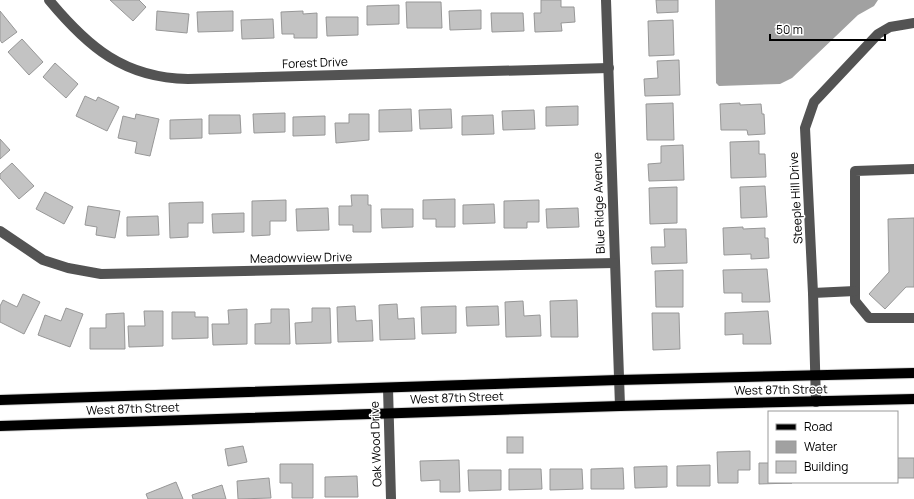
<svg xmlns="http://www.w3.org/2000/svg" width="914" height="499" viewBox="0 0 914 499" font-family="Manrope,sans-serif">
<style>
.water{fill:#a1a1a1}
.building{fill:#c3c3c3;stroke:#979797}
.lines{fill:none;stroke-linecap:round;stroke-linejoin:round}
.major-casing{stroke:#dbdbdb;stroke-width:12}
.minor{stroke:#535353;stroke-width:10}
.major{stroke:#000;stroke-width:10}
.labels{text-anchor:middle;stroke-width:3;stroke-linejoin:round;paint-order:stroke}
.street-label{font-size:12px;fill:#000;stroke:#fff}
</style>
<rect width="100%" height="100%" fill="#fff"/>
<polygon class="water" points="715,0 878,0 874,6 858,15 792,78 780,84 719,86 716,83"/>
<g class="building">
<polygon points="110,0 139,0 146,7 133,21"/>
<polygon points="541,0 561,0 561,7 574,7 575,22 561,23 562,31 535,32 534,13 541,13"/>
<polygon points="656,0 678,0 678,12 657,13"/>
<polygon points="406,2 441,2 442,28 407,28"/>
<polygon points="399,5 399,24 367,25 367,6"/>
<polygon points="481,10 481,29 450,30 449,11"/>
<polygon points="0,11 17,32 2,43 0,40"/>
<polygon points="157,11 189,14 187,33 156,30"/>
<polygon points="233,11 233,31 198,32 197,12"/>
<polygon points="303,11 303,14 317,13 317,38 294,38 294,34 282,34 281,12"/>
<polygon points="491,13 523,13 524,31 492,32"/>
<polygon points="326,17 358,17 358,35 327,36"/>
<polygon points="273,19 274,38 242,39 241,20"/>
<polygon points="673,20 674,55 649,56 648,21"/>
<polygon points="22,39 43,62 29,75 8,52"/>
<polygon points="679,60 680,95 645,96 644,79 658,78 657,61"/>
<polygon points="55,63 78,84 66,98 43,77"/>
<polygon points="85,96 96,101 98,97 119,107 107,131 76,116"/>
<polygon points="673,103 674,140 647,140 646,104"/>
<polygon points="740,103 740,105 761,104 762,114 764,114 765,134 748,135 747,130 721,130 720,104"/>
<polygon points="578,106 578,125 546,126 546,107"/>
<polygon points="411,109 412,131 379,132 379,110"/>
<polygon points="451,109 452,128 420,129 419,110"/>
<polygon points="534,110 535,129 503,130 502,111"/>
<polygon points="285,113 285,132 254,133 253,114"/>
<polygon points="136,114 159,119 150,156 135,153 137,142 118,138 123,116 135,119"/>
<polygon points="349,114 369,114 369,140 336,143 335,123 349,123"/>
<polygon points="209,115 240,115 241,133 209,134"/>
<polygon points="493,115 494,134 462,135 462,116"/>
<polygon points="325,116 325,135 293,136 293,117"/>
<polygon points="202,119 202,138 170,139 170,120"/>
<polygon points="0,139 10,150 0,159"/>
<polygon points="759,141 759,154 765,154 766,177 731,178 730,142"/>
<polygon points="683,145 684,180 649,181 648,164 661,163 661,146"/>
<polygon points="12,163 34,186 19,199 0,178 0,174"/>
<polygon points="765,186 767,217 741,218 740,187"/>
<polygon points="677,187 677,223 650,224 649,188"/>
<polygon points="45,192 73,207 64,224 36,209"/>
<polygon points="351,195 368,195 368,205 371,205 371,232 353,232 353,225 339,225 339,206 352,206"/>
<polygon points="455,199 455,227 436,227 436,219 423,219 423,200"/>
<polygon points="286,200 286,221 270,221 270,235 252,236 252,201"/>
<polygon points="539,200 539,222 527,222 527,228 504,228 504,201"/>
<polygon points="203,202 203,223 188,223 188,237 170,238 169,203"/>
<polygon points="494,204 495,223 463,224 463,205"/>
<polygon points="88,206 120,211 115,238 96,235 97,227 85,225"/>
<polygon points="328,208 329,230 297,231 296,209"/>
<polygon points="578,208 579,227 547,228 546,209"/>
<polygon points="381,209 413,209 413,227 382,228"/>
<polygon points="244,213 244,232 213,233 212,214"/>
<polygon points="158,216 159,235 127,236 127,217"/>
<polygon points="914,218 914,287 906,287 885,309 869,294 889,272 888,219"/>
<polygon points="743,227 743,229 765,228 765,238 768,238 769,258 751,259 751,254 724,255 723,228"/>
<polygon points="664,229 686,229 687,263 652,264 651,247 665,247"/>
<polygon points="767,269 770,302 742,302 742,293 724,293 723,270"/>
<polygon points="683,270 683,307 656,307 655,271"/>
<polygon points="23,294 40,302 24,334 0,322 0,306 3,300 17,307"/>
<polygon points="577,300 578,337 551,337 550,301"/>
<polygon points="523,301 524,316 540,315 541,336 506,337 505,302"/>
<polygon points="397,304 398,319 414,318 415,339 380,340 379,305"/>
<polygon points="355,306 356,321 372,320 373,341 338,342 337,307"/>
<polygon points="456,306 456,333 422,334 421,307"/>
<polygon points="498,306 499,325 467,326 466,307"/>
<polygon points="66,308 83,314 70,347 38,335 45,315 61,321"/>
<polygon points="312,308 330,308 331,343 296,344 295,323 312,322"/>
<polygon points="247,309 247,344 213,345 212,324 229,324 228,310"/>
<polygon points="271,309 289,309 290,344 255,344 255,324 271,323"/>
<polygon points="144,311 163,311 163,346 129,347 128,326 145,326"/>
<polygon points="768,311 771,344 743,344 743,334 725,335 725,313"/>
<polygon points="172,312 195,312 195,317 208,317 208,338 172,339"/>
<polygon points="124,313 125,349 90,349 90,328 106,328 106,314"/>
<polygon points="652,313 679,313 680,349 653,350"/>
<rect x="507" y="437" width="16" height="16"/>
<polygon points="243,446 247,462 228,466 225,449"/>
<polygon points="750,451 750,470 738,470 738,483 718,483 717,452"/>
<rect x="897" y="458" width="17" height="20"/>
<polygon points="459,460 460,492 440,492 440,480 421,481 420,461"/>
<polygon points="759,463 769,463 769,482 792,483 759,484"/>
<polygon points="280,464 313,464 313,498 292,498 292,483 280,483"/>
<polygon points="710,465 710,486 677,486 677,466"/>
<polygon points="667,466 667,487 635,488 634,467"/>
<polygon points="623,468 624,489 591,489 591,469"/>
<polygon points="509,469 541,469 542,489 509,490"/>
<polygon points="550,469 582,469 583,489 550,490"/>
<polygon points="468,470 501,470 501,490 469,491"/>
<polygon points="357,476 358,497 325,497 325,477"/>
<polygon points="269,478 271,498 238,499 237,481"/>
<polygon points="176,482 183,499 148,499 146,494"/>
<polygon points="222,485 226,499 193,499 192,495"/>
</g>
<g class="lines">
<defs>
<g id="major">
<polyline points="0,400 618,380 914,373"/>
<polyline points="0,426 620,406 914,399"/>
</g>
</defs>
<use href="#major" class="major-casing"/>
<g class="minor">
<path d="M49 0C88 47 124 78 188 79L609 68"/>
<polyline points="606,0 620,406"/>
<polyline points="914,169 855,171 855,301 869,318 914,318"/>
<polyline points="0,231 43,260 68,268 101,274 614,263"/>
<polyline points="813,293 855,291"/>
<polyline points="388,388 391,499"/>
<polyline points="816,402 813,293 805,128 814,102 878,34 890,27 914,23"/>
</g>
<use href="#major" class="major"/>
</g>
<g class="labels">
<g class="street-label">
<text transform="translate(315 63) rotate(-2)" y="4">Forest Drive</text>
<text transform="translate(796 198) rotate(-93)" y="4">Steeple Hill Drive</text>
<text transform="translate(599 203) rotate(-92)" y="4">Blue Ridge Avenue</text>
<text transform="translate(301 258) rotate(-1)" y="4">Meadowview Drive</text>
<text transform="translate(781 390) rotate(-1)" y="4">West 87th Street</text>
<text transform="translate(457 398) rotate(-2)" y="4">West 87th Street</text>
<text transform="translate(133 409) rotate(-2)" y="4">West 87th Street</text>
<text transform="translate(376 444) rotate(-92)" y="4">Oak Wood Drive</text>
</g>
</g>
<rect x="768" y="411" width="130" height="72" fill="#ffffff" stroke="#999999"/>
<rect x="776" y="424" width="20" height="6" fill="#000000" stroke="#999999"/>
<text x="804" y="431" font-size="12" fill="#000000">Road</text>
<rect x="776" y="441" width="20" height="12" fill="#a1a1a1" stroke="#999999"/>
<text x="804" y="451" font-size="12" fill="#000000">Water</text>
<rect x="776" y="461" width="20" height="12" fill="#c3c3c3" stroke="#999999"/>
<text x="804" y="471" font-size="12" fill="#000000">Building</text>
<path d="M770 34v6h115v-6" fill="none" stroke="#000000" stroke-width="2"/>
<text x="776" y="34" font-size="12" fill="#000000" stroke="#ffffff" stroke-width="3" paint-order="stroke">50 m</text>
</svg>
